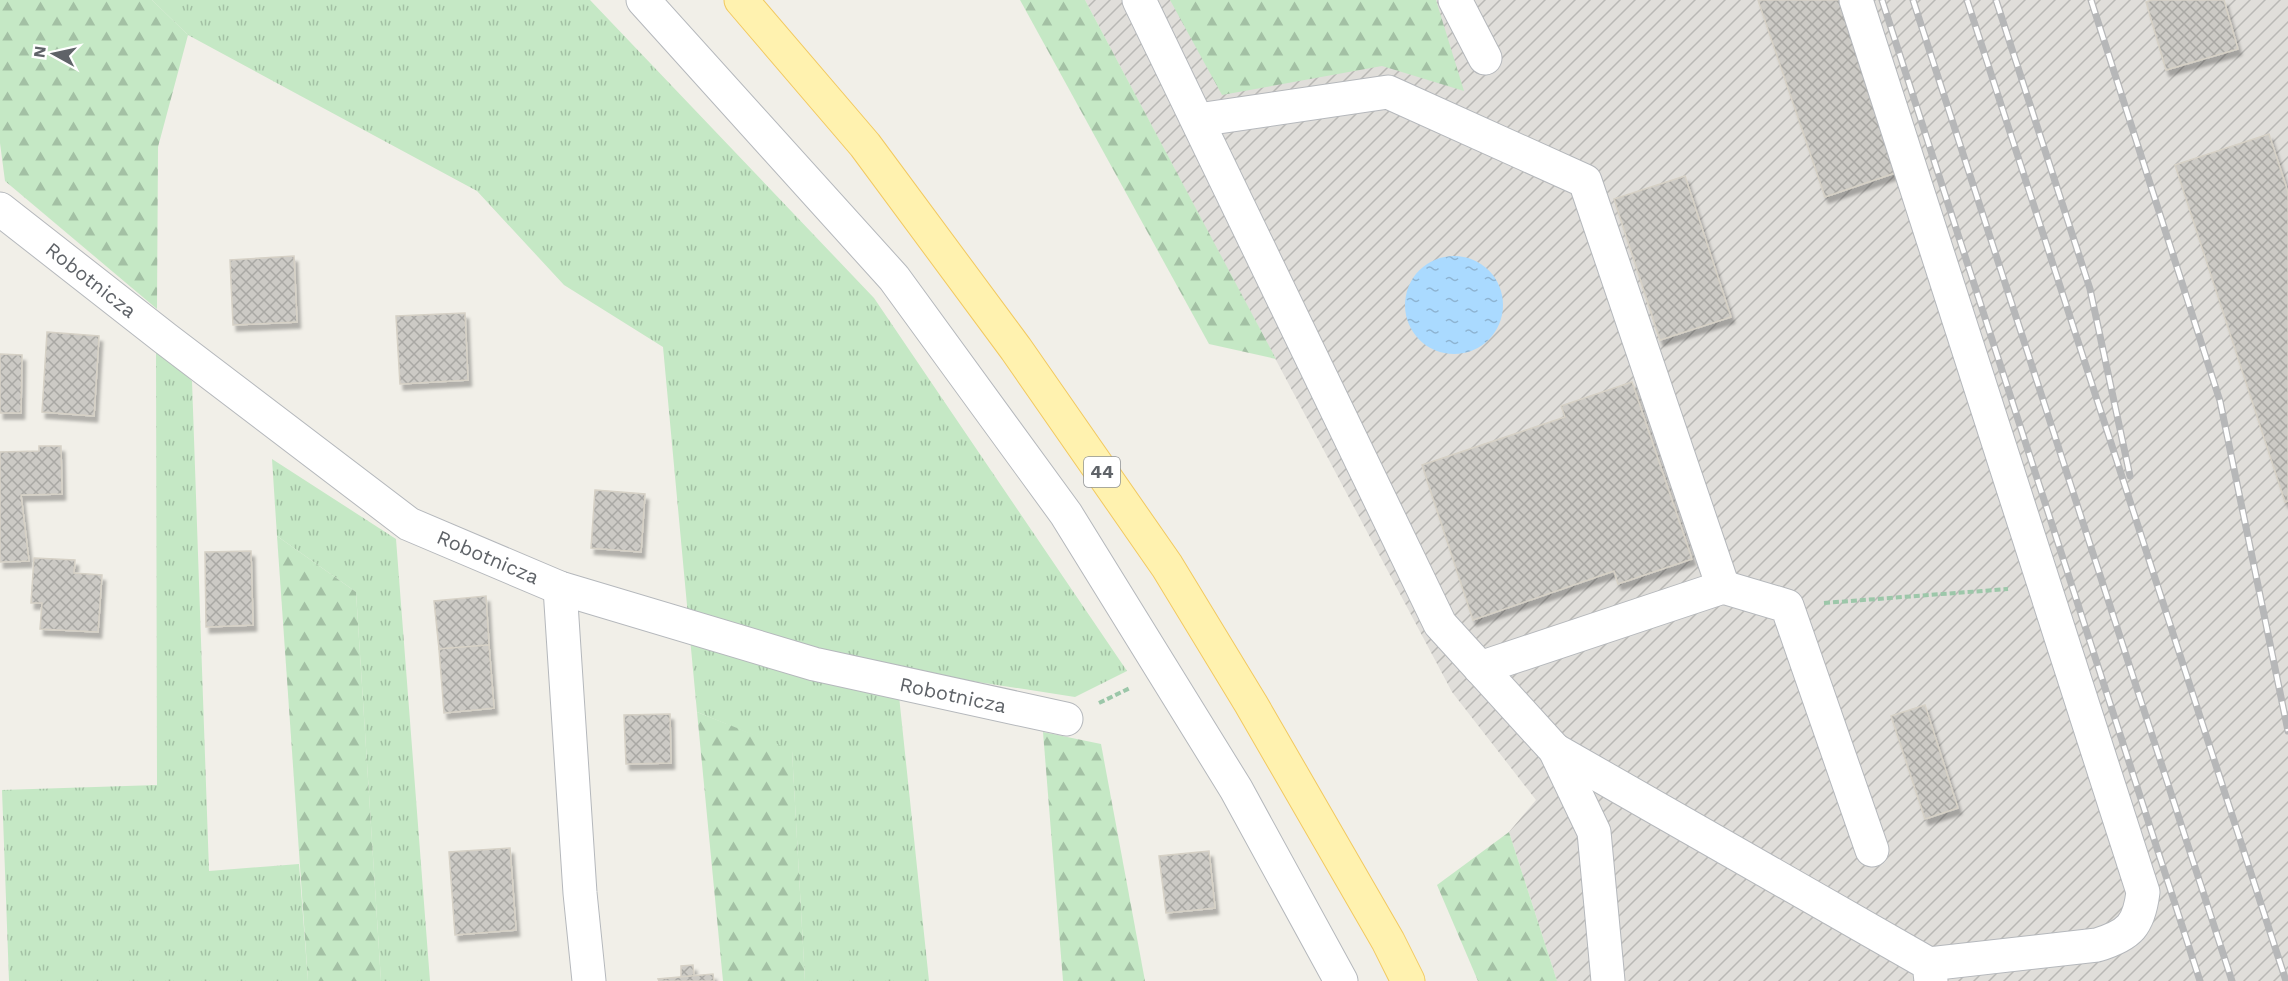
<svg xmlns="http://www.w3.org/2000/svg" width="2288" height="981" viewBox="0 0 2288 981" font-family="'Work Sans',sans-serif">
<style>
.industrial{fill:url(#industrial-furrows)}
.grass{fill:url(#grass-tufts)}
.forest{fill:url(#forest-firs)}
.water{fill:url(#water-ripples)}
.building{fill:url(#building-cross-hatch);stroke:#d6d1c6;stroke-width:1.5;filter:url(#shadow)}
.lines{fill:none;stroke-linecap:round;stroke-linejoin:round}
.minor-casing{stroke:#b5b8bc;stroke-width:35}
.major-casing{stroke:#f2c960;stroke-width:35}
.path{stroke:#9cc7a9;stroke-width:4;stroke-dasharray:6 3;stroke-linecap:butt}
.minor{stroke:#fff;stroke-width:33}
.major{stroke:#fff2af;stroke-width:33}
.rail-casing{stroke:#b6b7b8;stroke-width:7}
.rail{stroke:#fff;stroke-width:4.5;stroke-dasharray:14;stroke-linecap:butt}
.labels{text-anchor:middle;stroke-width:6;stroke-linejoin:round;paint-order:stroke}
.shield{fill:#fff;stroke:#8f9295;stroke-width:1.5}
.shield-label{font-size:18px;font-weight:bold;fill:#5f6368}
.street-label{font-size:20px;fill:#5f6368;stroke:#fff}
</style>
<defs>
<pattern id="industrial-furrows" width="10" height="10" patternUnits="userSpaceOnUse" patternTransform="scale(1.5)"><rect width="10" height="10" fill="#e0deda"/><path d="M-1 1l2-2M0 10L10 0M9 11l2-2" fill="none" stroke="#b9b8b5"/></pattern>
<pattern id="grass-tufts" width="24" height="20" patternUnits="userSpaceOnUse" patternTransform="scale(1.5)"><rect width="24" height="20" fill="#c5e8c5"/><path d="M3 7l-1-3M5 7V3M7 7l1-3M15 17l-1-3M17 17v-4M19 17l1-3" fill="none" stroke="#a3c0a4"/></pattern>
<pattern id="forest-firs" width="22" height="20" patternUnits="userSpaceOnUse" patternTransform="scale(1.5)"><rect width="22" height="20" fill="#c5e8c5"/><path d="M5 1l3.5 6h-7zM16 11l3.5 6h-7z" fill="#a3c0a4"/></pattern>
<pattern id="water-ripples" width="26" height="14" patternUnits="userSpaceOnUse" patternTransform="scale(1.5)"><rect width="26" height="14" fill="#aadaff"/><path d="M2 4q2-2 4 0t4 0M15 11q2-2 4 0t4 0" fill="none" stroke="#8eb4d2"/></pattern>
<pattern id="building-cross-hatch" width="8" height="8" patternUnits="userSpaceOnUse" patternTransform="scale(1.5)"><rect width="8" height="8" fill="#cccac5"/><path d="M0 0l8 8M0 8l8-8" fill="none" stroke="#a9a8a4"/></pattern>
<filter id="shadow"><feDropShadow dx="3.5" dy="6" stdDeviation="1.5" flood-color="#0004"/></filter>
</defs>
<rect width="100%" height="100%" fill="#f1efe8"/>
<polygon class="industrial" points="1085,0 2288,0 2288,981 1557,981 1509,832 1536,800 1452,692"/>
<g class="grass">
<polygon points="152,0 590,0 874,298 1127,671 1075,697 817,657 688,616 663,347 564,285 477,191 188,35"/>
<polygon points="156,348 192,381 209,871 299,864 308,981 9,981 2,790 157,785"/>
<polygon points="272,459 396,539 430,981 381,981 356,592 277,536"/>
<polygon points="690,638 899,696 929,981 805,981 792,751 697,712"/>
</g>
<g class="forest">
<polygon points="0,0 152,0 188,35 158,147 157,309 5,181 0,143"/>
<polygon points="1020,0 1085,0 1276,359 1209,344"/>
<polygon points="1170,0 1436,0 1464,91 1382,66 1222,95"/>
<polygon points="277,536 356,592 381,981 308,981"/>
<polygon points="697,712 792,750 805,981 723,981"/>
<polygon points="1043,732 1101,744 1145,981 1063,981"/>
<polygon points="1509,832 1557,981 1478,981 1437,885"/>
</g>
<circle class="water" cx="1454" cy="305" r="49"/>
<g class="building">
<polygon points="1758,0 1843,0 1901,171 1825,197"/>
<polygon points="2152,0 2224,0 2238,49 2166,70 2146,2"/>
<polygon points="2269,134 2288,192 2288,501 2285,502 2175,165"/>
<polygon points="1685,176 1731,317 1660,340 1614,199"/>
<polygon points="294,256 297,322 233,325 230,260"/>
<polygon points="465,313 468,380 400,384 396,316"/>
<polygon points="47,332 99,336 94,416 42,412"/>
<polygon points="0,354 22,355 21,413 0,413"/>
<polygon points="1632,382 1692,559 1618,584 1614,571 1473,620 1422,465 1565,417 1561,406"/>
<polygon points="39,446 61,446 62,494 21,495 29,561 0,562 0,452 39,451"/>
<polygon points="595,490 645,494 641,552 591,548"/>
<polygon points="251,551 253,625 206,627 205,552"/>
<polygon points="34,558 75,560 74,573 102,575 98,632 40,629 42,603 31,603"/>
<polygon points="486,596 489,645 439,649 434,601"/>
<polygon points="489,645 494,708 444,713 439,649"/>
<polygon points="1925,705 1958,808 1925,819 1891,716"/>
<polygon points="670,714 671,763 626,764 624,715"/>
<polygon points="510,848 516,930 455,935 449,852"/>
<polygon points="1209,851 1215,908 1166,913 1159,856"/>
<polygon points="693,965 694,976 681,977 681,966"/>
<polygon points="713,974 714,981 659,981 658,979"/>
</g>
<g class="lines">
<defs>
<g id="minor">
<polyline points="643,0 894,278 1066,514 1236,789 1341,981"/>
<polyline points="1139,0 1440,624 1555,750 1594,832 1608,981"/>
<polyline points="1455,0 1485,58"/>
<path d="M1856 0 2143 892C2139 925 2130 935 2097 945L1929 964"/>
<polyline points="1198,120 1388,92 1585,181 1723,587 1480,668"/>
<polyline points="0,209 166,339 409,524 560,588 814,664 1066,719"/>
<polyline points="1723,587 1787,606 1872,850"/>
<polyline points="560,588 580,893 589,981"/>
<polyline points="1555,750 1929,964 1931,981"/>
</g>
<polyline id="major" points="741,0 865,145 1016,349 1167,566 1251,704 1388,941 1408,981"/>
</defs>
<use href="#minor" class="minor-casing"/>
<use href="#major" class="major-casing"/>
<g class="path">
<polyline points="1824,603 2008,589"/>
<polyline points="1099,703 1130,688"/>
</g>
<use href="#minor" class="minor"/>
<use href="#major" class="major"/>
<defs>
<g id="rail">
<polyline points="1882,0 2200,981"/>
<polyline points="1913,0 2232,981"/>
<polyline points="1967,0 2286,981"/>
<polyline points="1996,0 2090,289 2130,476"/>
<polyline points="2091,0 2220,401 2288,731"/>
</g>
</defs>
<use href="#rail" class="rail-casing"/>
<use href="#rail" class="rail"/>
</g>
<g class="labels">
<rect class="shield" x="1084" y="457" width="36" height="30" rx="4.5"/>
<g class="shield-label">
<text x="1102" y="478">44</text>
</g>
<g class="street-label">
<text transform="translate(91 280) rotate(38)" y="7">Robotnicza</text>
<text transform="translate(488 557) rotate(23)" y="7">Robotnicza</text>
<text transform="translate(953 695) rotate(12)" y="7">Robotnicza</text>
</g>
</g>
<g transform="translate(54 54) rotate(278)" stroke="#ffffff" stroke-width="4.5" paint-order="stroke">
<path d="M0-4.5L10 22L0 15L-10 22Z" fill="#5f6368"/>
<text y="-9" font-size="16" font-weight="bold" text-anchor="middle" fill="#5f6368">N</text>
</g>
</svg>
